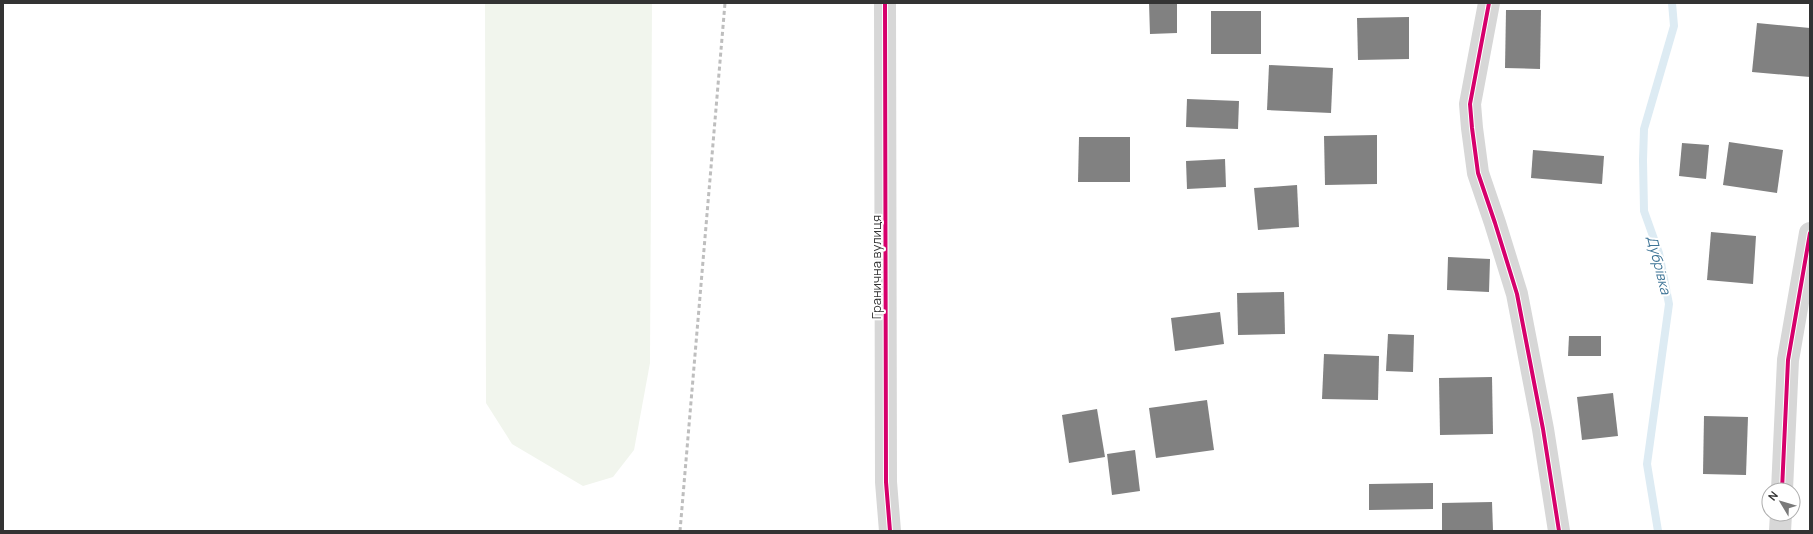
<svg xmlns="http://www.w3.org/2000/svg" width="1813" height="534" viewBox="0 0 1813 534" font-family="Manrope,sans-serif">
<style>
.green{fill:#f1f5ed}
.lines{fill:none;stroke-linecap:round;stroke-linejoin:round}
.stream{stroke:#ddebf3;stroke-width:8}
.building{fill:#818181}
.minor{stroke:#d7d7d7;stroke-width:22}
.rail{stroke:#bebebe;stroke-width:3;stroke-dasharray:4 3;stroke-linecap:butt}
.cycleway-casing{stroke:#fff;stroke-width:6}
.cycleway{stroke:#d6006c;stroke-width:4}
.labels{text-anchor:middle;stroke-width:4;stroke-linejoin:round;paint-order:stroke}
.street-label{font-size:13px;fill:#333;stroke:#fff}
.water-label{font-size:14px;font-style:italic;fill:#3f7597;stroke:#fff}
</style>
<rect width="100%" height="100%" fill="#fff"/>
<polygon class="green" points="485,3 652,3 650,363 634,450 613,477 583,486 512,444 486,403"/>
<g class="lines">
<polyline class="stream" points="1658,531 1647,464 1669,304 1659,253 1644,211 1643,160 1644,129 1674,26 1672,3"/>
</g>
<g class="building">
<polygon points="1149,3 1177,3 1177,33 1150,34"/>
<polygon points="1506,10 1541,10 1540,69 1505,68"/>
<rect x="1211" y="11" width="50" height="43"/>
<polygon points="1409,17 1409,59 1358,60 1357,18"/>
<polygon points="1757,23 1810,28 1810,77 1752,72"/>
<polygon points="1269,65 1333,68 1331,113 1267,110"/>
<polygon points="1187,99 1239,101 1238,129 1186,127"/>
<polygon points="1377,135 1377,184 1325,185 1324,136"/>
<polygon points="1079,137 1130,137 1130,182 1078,182"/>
<polygon points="1729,142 1783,150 1777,193 1723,185"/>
<polygon points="1682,143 1709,145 1706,179 1679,176"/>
<polygon points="1533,150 1604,156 1602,184 1531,178"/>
<polygon points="1225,159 1226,187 1187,189 1186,161"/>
<polygon points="1297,185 1299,227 1258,230 1254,188"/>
<polygon points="1711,232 1756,236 1753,284 1707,280"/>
<polygon points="1448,257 1490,259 1489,292 1447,290"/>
<polygon points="1284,292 1285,334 1238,335 1237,293"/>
<polygon points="1220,312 1224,344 1175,351 1171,318"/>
<polygon points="1388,334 1414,335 1413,372 1386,371"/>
<polygon points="1569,336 1601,336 1601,356 1568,356"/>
<polygon points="1324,354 1379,356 1378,400 1322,399"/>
<polygon points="1492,377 1493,434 1440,435 1439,378"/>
<polygon points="1613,393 1618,436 1582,440 1577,397"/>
<polygon points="1207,400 1214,450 1156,458 1149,408"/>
<polygon points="1097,409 1105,457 1069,463 1062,415"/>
<polygon points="1704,416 1748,417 1746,475 1703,474"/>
<polygon points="1135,450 1140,491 1112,495 1107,454"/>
<polygon points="1433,483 1433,509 1369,510 1369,484"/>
<polygon points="1492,502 1493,531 1442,531 1442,503"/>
</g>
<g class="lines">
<g class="minor">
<polyline points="885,3 886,482 890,531"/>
<polyline points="1489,3 1470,104 1472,128 1478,173 1495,223 1517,294 1543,429 1559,531"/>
<polyline points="1782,490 1788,360 1810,233"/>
<polyline points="1780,531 1781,514"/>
</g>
<polyline class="rail" points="680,531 725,3"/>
<defs>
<g id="cycleway">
<polyline points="885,3 886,482 890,531"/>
<polyline points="1489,3 1470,104 1472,128 1478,173 1495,223 1517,294 1543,429 1559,531"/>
<polyline points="1782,490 1788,360 1810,233"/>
</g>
</defs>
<use href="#cycleway" class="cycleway-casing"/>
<use href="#cycleway" class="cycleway"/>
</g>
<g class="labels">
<g class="street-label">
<text transform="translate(876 267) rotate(-90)" y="5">Гранична вулиця</text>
</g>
<g class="water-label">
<text transform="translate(1659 265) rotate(76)" y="5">Дубрівка</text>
</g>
</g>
<rect width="1813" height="534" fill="none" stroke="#333333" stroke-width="8"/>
<g transform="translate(1781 502) rotate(308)"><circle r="19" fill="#ffffff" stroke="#adadad"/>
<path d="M0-3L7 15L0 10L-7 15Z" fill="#7a7a7a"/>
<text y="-6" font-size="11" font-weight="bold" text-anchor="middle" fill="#333333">N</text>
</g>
</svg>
